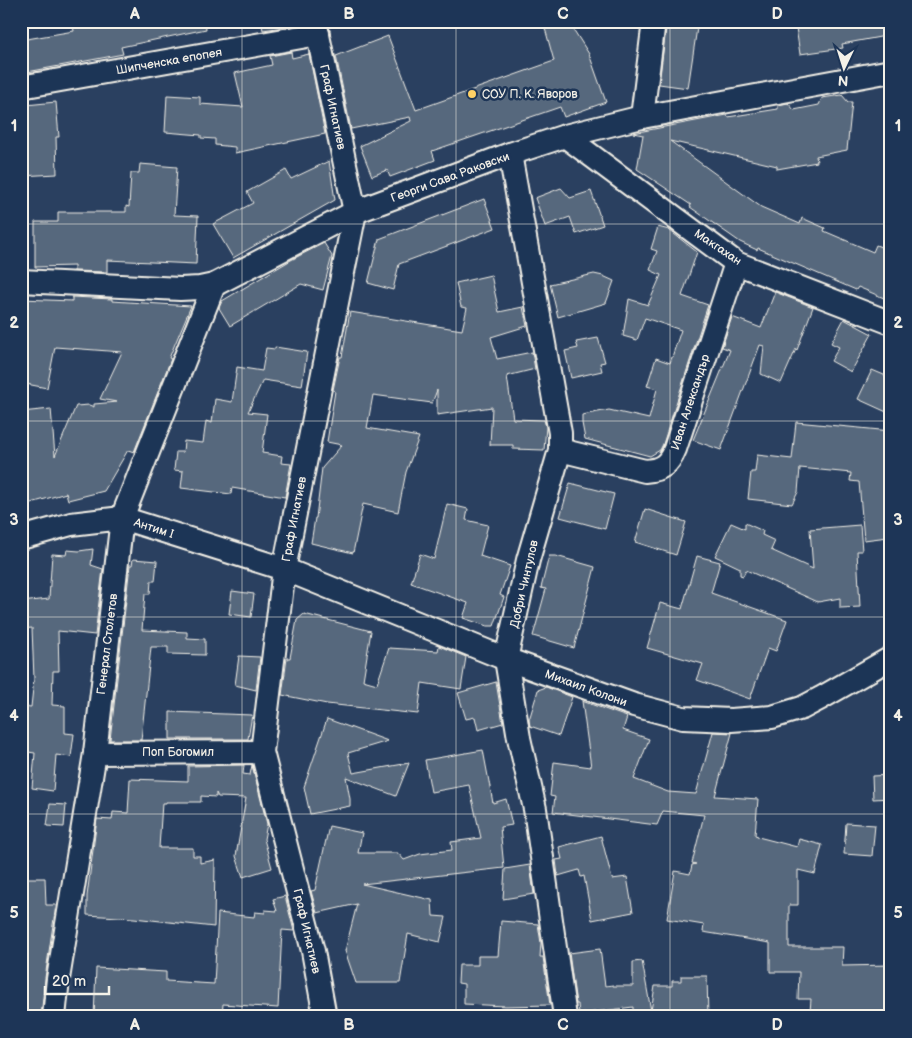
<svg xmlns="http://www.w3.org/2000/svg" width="912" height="1038" viewBox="0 0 912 1038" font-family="'Balsamiq Sans',sans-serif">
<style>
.building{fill:#56677d;stroke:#f4f1e8}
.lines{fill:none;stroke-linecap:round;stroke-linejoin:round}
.minor-casing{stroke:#f4f1e8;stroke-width:26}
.minor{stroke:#1d3557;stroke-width:22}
.grid{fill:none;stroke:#f4f1e8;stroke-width:1;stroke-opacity:0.55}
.poi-dot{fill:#ffd166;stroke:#1d3557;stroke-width:2}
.labels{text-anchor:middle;stroke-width:5;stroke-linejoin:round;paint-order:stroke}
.street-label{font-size:12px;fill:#f4f1e8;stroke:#1d3557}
.poi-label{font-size:12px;fill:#f4f1e8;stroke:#1d3557;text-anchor:start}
.neatline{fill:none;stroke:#f4f1e8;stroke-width:2}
.grid-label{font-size:16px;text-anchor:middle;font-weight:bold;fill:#f4f1e8}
</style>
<rect width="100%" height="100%" fill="#2a4060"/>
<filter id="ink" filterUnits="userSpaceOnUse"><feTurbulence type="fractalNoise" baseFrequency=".02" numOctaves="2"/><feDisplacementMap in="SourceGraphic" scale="10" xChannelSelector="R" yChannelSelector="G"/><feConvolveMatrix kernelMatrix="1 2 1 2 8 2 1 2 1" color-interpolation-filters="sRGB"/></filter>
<g filter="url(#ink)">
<g class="building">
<polygon points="72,21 205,21 206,29 121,47 123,54 22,73 21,66 21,40 74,31"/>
<polygon points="261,21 283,21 284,27 263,30"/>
<polygon points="543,21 568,21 589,54 606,102 564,117 560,107 432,151 435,160 390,177 387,170 372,176 360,146 411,121 410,117 351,129 336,56 388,36 416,110 554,61"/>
<polygon points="667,21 698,21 688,88 659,84"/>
<polygon points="795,21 891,21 891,35 842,44 843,48 800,54"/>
<polygon points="291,52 292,58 309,54 325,134 235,153 235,147 215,145 215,139 201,138 201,135 165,132 167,95 200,97 200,104 243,107 235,73 272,65 270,56"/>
<polygon points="842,95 848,102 852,102 847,150 816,156 817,162 777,169 777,166 670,141 761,207 800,224 802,218 825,228 824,231 873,252 876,245 891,251 891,301 858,287 856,290 758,248 757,250 740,242 690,207 691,205 637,169 643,135 633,133 727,115 728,117 778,109 778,105 788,103 794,110 819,105 822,98"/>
<polygon points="56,102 59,137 56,137 57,174 21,176 21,113 27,112 26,105"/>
<polygon points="329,161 335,200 233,258 213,224 253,203 247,192 286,170 291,179"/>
<polygon points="140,164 177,167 174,215 198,216 196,264 107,260 107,272 74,271 74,266 35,267 35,222 58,222 58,212 126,212 126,206 129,207 131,173 139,173"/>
<polygon points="561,188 570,198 591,191 603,225 576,234 570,217 545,226 535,198"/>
<polygon points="484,199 495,228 399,264 393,290 368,283 379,239"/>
<polygon points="658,227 669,230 697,252 682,296 708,305 663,444 660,450 650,456 585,439 582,423 582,415 609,410 649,419 657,389 647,386 656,358 670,363 681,330 645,318 637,340 623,336 629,299 648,305 661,275 650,270 657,251 651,249"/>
<polygon points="324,243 332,256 323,290 301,284 230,326 219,308 222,301 291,260"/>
<polygon points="594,274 603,276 614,281 606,303 558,317 550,284"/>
<polygon points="491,275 499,312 523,307 527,326 491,337 497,359 532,352 535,369 507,376 513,419 544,420 546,427 544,450 513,449 513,445 490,445 492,407 437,415 437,390 432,403 373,395 367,428 419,437 406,472 398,512 363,504 353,553 311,543 315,518 316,518 322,468 342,445 327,442 335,391 333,390 340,357 342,357 350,312 462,330 467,308 461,307 456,283"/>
<polygon points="775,292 813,307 797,350 796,349 781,383 761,374 764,346 760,345 721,450 693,440 730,350 722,347 732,317 761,328"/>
<polygon points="72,297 112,299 112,301 191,306 169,358 171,359 134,452 128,450 104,491 68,500 66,493 21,506 21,412 51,409 55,456 76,406 89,405 94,407 94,404 117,402 100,399 122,352 55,347 47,388 21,383 21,299 72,301"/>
<polygon points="844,319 872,334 851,372 831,361 839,347 831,343"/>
<polygon points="598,338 605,362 600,363 602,371 571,378 565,351 578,348 576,342"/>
<polygon points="275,347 307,352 302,386 263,380 248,412 267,414 262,453 282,456 281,463 291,464 285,497 232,488 231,494 181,488 183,471 174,470 176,452 183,452 184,441 203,443 206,421 212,423 215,399 232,402 237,367 262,371 266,348 275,349"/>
<polygon points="872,370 891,378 891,414 858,399"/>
<polygon points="796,422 891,431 891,527 887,527 888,537 864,540 859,482 850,481 851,473 800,468 798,492 792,504 748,499 751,472 755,472 757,455 792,459"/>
<polygon points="570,483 614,494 605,529 560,517"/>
<polygon points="447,504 468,509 466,520 488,525 480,556 510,566 500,595 504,597 494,626 487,626 463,618 468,603 411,583 420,554 434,559"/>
<polygon points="645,509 686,522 676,555 635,542"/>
<polygon points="731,523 745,529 745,523 763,531 762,535 775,541 771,550 813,569 810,529 860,525 862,551 857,551 860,607 840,608 840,598 818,602 746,570 743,576 740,575 740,568 715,556"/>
<polygon points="93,549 91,565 103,569 95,635 58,631 59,671 53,671 52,705 65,706 65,733 74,734 71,757 56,755 53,791 32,788 35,753 21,751 21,706 31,707 34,679 32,628 21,629 21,602 49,599 52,554 66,555 67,550 79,551"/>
<polygon points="549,556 556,556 595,567 574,648 533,636 546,589 541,588"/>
<polygon points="697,556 720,562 711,593 787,620 776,651 768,648 750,699 697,680 703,664 647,648 660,603 682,609"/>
<polygon points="133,559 157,561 155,581 151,581 150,594 145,594 142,630 187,632 187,638 205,639 205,655 168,654 168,647 151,647 141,740 110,740 130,565 132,565"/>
<polygon points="232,591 254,594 251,617 229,614"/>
<polygon points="304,614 371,631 363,680 377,684 389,648 438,651 439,646 466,657 461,689 422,683 418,714 327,704 282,695 287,658 290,658 297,620"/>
<polygon points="239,656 260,657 256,690 235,685"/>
<polygon points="496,682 503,723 478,730 475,717 466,719 458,693"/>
<polygon points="546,687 572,697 559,736 530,726 529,720 538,690"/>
<polygon points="582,701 627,717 623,730 649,739 634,779 668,792 696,794 713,732 732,733 715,796 758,799 755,835 758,836 758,837 797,847 799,839 822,845 815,874 798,870 798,905 789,905 789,947 843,947 842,966 891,965 891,1014 810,1012 811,999 798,999 799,972 770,972 770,943 703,932 704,925 667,919 675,871 690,874 692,865 696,864 692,863 704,815 663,811 657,825 553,812 555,797 550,796 554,762 591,767"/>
<polygon points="170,712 252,715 248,739 170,739"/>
<polygon points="327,719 388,741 348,753 353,773 409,763 396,796 346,777 350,799 350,806 310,814 304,787"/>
<polygon points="483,750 493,803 506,799 512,825 500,827 504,868 362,884 432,900 433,916 446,917 440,942 408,934 400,983 356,983 345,951 357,904 317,913 311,891 315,890 329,826 362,833 358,853 398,853 404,860 420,854 452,850 451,842 481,838 469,785 431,792 425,760"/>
<polygon points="244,765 243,774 250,775 252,765 267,824 264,839 272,868 243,877 236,856 246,798 218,797 216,793 216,797 201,796 201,802 166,802 166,803 162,803 159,848 193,848 193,856 200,856 200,863 215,860 214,927 134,918 87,915 87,896 97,819 112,820 113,812 128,813 130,779 188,781 188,766"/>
<polygon points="891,775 891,798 873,799 872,776"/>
<polygon points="50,804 66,805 64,827 47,826"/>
<polygon points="846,823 875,825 872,856 844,854"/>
<polygon points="601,836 612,879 627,877 633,912 592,920 584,876 581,877 579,870 558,876 556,860 562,859 559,847"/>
<polygon points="530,865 534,894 503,899 505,869"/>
<polygon points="21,878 45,878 46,905 56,905 45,978 41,1017 21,1017"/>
<polygon points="285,896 294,931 282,930 278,1008 223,1004 222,1017 94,1017 96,968 166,972 166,981 214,984 218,913 254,917 255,912 265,913 265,910 277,911 273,899"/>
<polygon points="501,921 538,924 541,943 540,957 543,957 550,1005 506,1006 464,1004 464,984 458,983 459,965 478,965 478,956 498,956"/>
<polygon points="600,949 605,986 613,985 613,986 633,986 633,962 642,961 651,1011 655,986 672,986 672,981 681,981 681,976 707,976 708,1017 672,1017 672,1011 633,1012 633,1007 579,1014 578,1004 576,1004 569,953"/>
</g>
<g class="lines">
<defs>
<g id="minor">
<polyline points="315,21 355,212 284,569 262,752 313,951 325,1017"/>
<polyline points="21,87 318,34"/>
<polyline points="642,117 654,21"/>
<polyline points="565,136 736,263 891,323"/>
<polyline points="510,154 560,433 560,450 528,560 506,659 519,738 535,809 565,1017"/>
<polyline points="21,281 180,289 200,288 214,285 355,212 510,154 565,136 642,117 891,71"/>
<path d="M560 450 645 471C662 470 669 464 675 449L736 263"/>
<polyline points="21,538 71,524 122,518 284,569 506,659 634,705 683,718 731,720 772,717 802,708 821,698 891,658"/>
<polyline points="95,753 262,752"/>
<polyline points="54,1017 58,979 95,753 122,518 214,285"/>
</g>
</defs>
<use href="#minor" class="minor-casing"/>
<use href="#minor" class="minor"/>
</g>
</g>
<path class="grid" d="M242 21V1017M456 21V1017M670 21V1017M21 224H891M21 421H891M21 617H891M21 814H891"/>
<circle class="poi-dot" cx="472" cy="94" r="5"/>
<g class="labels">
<g class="street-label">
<text transform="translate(169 61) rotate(-10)" y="4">Шипченска епопея</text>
<text transform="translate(333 107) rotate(78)" y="4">Граф Игнатиев</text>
<text transform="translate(450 177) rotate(-20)" y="4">Георги Сава Раковски</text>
<text transform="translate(718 247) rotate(34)" y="4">Макгахан</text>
<text transform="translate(690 402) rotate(-72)" y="4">Иван Александър</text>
<text transform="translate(294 519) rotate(-79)" y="4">Граф Игнатиев</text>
<text transform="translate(154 528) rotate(18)" y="4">Антим I</text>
<text transform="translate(524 584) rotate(-77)" y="4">Добри Чинтулов</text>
<text transform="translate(107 644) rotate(-83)" y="4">Генерал Столетов</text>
<text transform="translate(586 688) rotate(20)" y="4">Михаил Колони</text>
<text x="178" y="756">Поп Богомил</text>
<text transform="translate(307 931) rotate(77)" y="4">Граф Игнатиев</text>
</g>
<g class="poi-label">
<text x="482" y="98">СОУ П. К. Яворов</text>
</g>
</g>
<rect width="912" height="1038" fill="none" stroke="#1d3557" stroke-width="55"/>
<g transform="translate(844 68) rotate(184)" stroke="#1d3557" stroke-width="4" paint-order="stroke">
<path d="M0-4L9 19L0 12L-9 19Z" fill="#f4f1e8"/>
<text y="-8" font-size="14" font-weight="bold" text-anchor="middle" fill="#f4f1e8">N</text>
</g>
<path d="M45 986v8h64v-8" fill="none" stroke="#f4f1e8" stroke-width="2.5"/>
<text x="52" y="986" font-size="15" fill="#f4f1e8" stroke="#1d3557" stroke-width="4" paint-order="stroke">20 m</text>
<rect x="28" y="28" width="856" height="982" class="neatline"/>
<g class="grid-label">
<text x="135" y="19">A</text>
<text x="349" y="19">B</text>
<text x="563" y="19">C</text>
<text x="777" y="19">D</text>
<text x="14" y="131">1</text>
<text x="898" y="131">1</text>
<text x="14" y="328">2</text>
<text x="898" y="328">2</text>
<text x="14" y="525">3</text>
<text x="898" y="525">3</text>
<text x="14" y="721">4</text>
<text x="898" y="721">4</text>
<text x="14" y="918">5</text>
<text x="898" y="918">5</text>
<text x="135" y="1030">A</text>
<text x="349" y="1030">B</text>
<text x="563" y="1030">C</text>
<text x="777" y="1030">D</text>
</g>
</svg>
